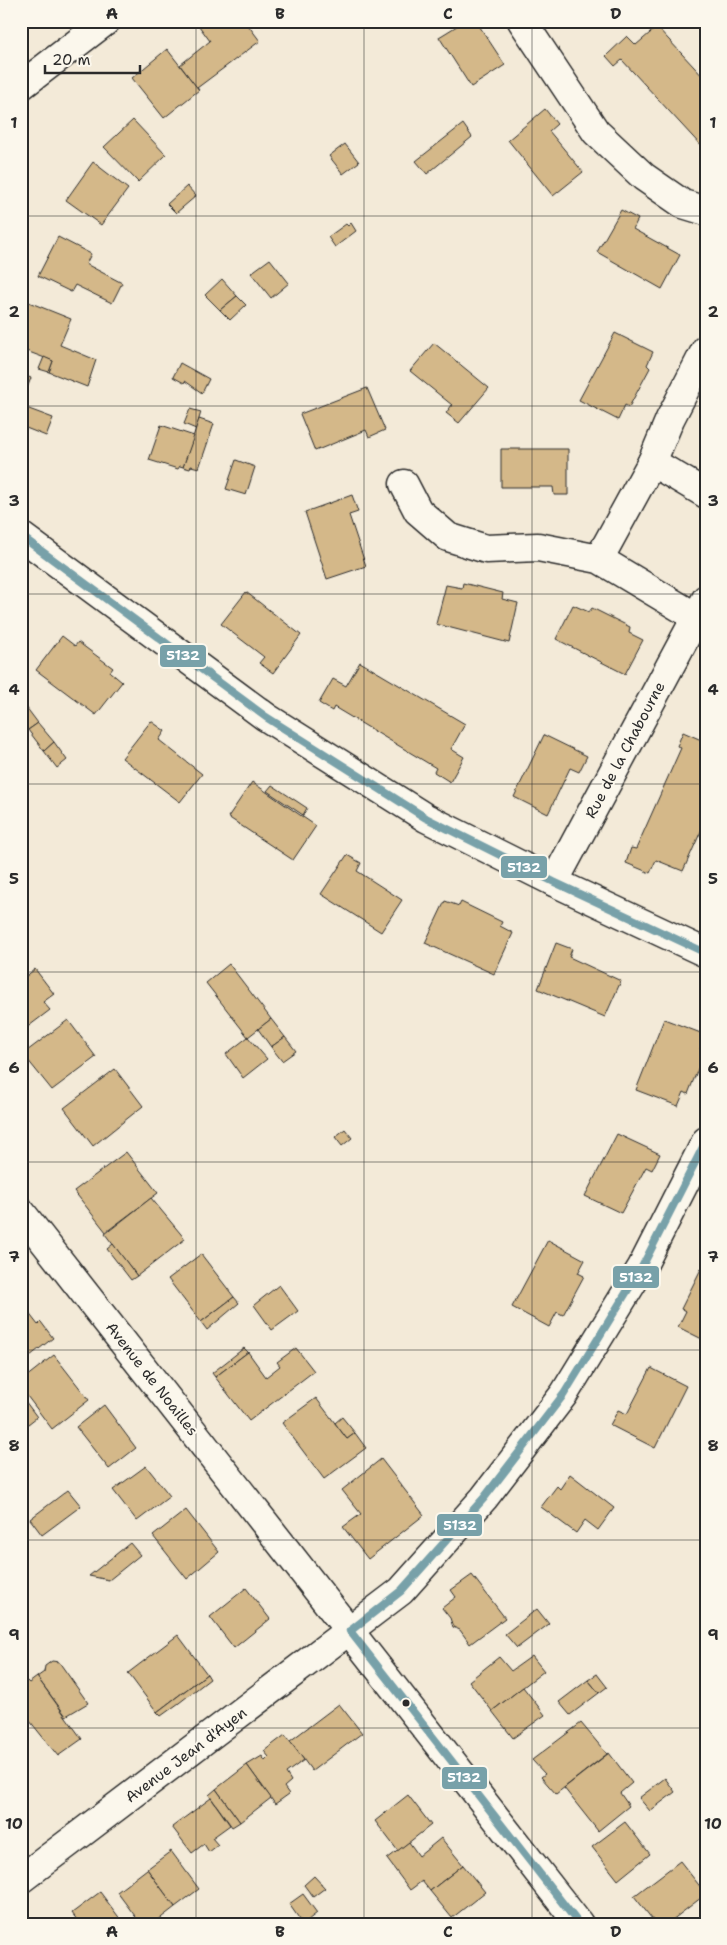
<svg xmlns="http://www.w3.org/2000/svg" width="727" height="1945" viewBox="0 0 727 1945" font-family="'Shantell Sans',sans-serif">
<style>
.building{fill:#d4b889;stroke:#2b2b2b}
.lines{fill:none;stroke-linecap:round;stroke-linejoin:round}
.minor-casing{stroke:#2b2b2b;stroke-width:31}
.minor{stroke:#fbf7ec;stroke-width:28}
.bus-1-casing{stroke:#fbf7ec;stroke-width:11}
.bus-1{stroke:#78a1a9;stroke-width:8}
.grid{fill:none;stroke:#2b2b2b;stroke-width:1;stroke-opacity:0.55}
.bus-dot{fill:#2b2b2b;stroke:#fbf7ec;stroke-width:2}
.labels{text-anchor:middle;stroke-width:4;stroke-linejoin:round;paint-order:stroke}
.street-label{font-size:15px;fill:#2b2b2b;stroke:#fbf7ec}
.line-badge{stroke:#fbf7ec;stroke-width:2}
.badge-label{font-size:14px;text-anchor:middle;font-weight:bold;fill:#fff}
.neatline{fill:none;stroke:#2b2b2b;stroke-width:2}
.grid-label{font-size:16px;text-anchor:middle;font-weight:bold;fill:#2b2b2b}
</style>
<rect width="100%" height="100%" fill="#f3ead8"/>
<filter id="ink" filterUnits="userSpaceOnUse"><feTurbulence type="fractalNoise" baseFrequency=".02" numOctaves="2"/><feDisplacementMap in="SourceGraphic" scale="10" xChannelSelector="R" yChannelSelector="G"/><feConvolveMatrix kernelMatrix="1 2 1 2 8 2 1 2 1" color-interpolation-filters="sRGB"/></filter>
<g filter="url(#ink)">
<g class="building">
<polygon points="205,21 245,21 260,41 197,88 180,65 210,41 199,26"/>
<polygon points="465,21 476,21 505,65 471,87 439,37"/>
<polygon points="657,27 706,80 706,162 699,154 704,149 622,60 615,66 606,56 627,36 636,45"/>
<polygon points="167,49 199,90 164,118 132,78"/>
<polygon points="545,109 557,124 549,131 583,172 553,196 508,140"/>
<polygon points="133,120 166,155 138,182 104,147"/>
<polygon points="463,124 472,137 427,174 416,161"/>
<polygon points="345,144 359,162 343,174 329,156"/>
<polygon points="93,162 128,189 101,225 66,200"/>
<polygon points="187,186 196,196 176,213 167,204"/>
<polygon points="621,210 638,219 633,229 680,255 662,289 597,252"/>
<polygon points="351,223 356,231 335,247 328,237 346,224 348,226"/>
<polygon points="58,237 91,254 86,264 122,283 112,303 75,285 71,292 38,276"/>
<polygon points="270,259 289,283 271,298 251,273"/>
<polygon points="222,279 237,296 220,310 205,295"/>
<polygon points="237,296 246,305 230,320 220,310"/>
<polygon points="21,299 71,319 60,345 96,360 87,387 49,372 53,361 21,349"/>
<polygon points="615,333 653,352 647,365 650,368 629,407 625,405 618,420 579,400"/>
<polygon points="434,343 489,388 459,423 446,413 452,405 410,371"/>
<polygon points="44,357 53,361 49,372 39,369"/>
<polygon points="180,363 209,379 202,393 185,381 184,383 173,377"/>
<polygon points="21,374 31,378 21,403"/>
<polygon points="367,388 385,430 369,437 366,430 315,451 300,414"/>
<polygon points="21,406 53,418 46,436 21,426"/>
<polygon points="190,409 201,412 196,429 184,424"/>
<polygon points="199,419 214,424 199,468 191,466 190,469 183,467"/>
<polygon points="161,425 194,436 183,467 180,466 178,469 149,460"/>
<polygon points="501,449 568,449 568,495 554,495 553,487 501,487"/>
<polygon points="236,460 255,467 246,495 226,489"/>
<polygon points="352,495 358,512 349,515 366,566 327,579 305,512"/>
<polygon points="463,583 503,593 502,599 518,603 509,643 436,624 446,585 462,588"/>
<polygon points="246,592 301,635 273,673 259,663 264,657 221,624"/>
<polygon points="573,605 589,612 592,608 630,627 629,633 643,640 625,674 556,639"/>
<polygon points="62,636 75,646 78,642 113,668 110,672 122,682 96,715 36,670"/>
<polygon points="360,662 465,724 451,749 464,757 450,782 434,772 436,768 334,707 332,711 319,703 333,679 346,686"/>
<polygon points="26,707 38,723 28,730 21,721 21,711"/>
<polygon points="151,721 165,731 159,740 202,774 180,802 122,758"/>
<polygon points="38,723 54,742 44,751 28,730"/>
<polygon points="683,732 706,742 701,756 706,758 706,820 683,871 656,860 650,873 626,863 631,848 636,849 681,748 677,746"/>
<polygon points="544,735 587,756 579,772 570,768 548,814 514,797"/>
<polygon points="54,742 67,760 57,768 44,751"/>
<polygon points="252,782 316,826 293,860 228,817"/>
<polygon points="272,785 307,808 303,815 267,791"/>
<polygon points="347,855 361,863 357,871 402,900 381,932 321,894"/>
<polygon points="445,901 459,906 461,902 502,922 500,926 513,933 494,974 425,943"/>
<polygon points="556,943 572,949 569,957 621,981 605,1017 538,989"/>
<polygon points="229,964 271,1019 248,1037 206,983"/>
<polygon points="35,969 54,994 43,1002 50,1010 21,1032 21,975 24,978"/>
<polygon points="271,1019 285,1037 271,1047 258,1029"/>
<polygon points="664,1019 706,1035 700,1049 705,1051 688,1094 684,1092 678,1106 636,1090"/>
<polygon points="68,1020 96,1057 52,1090 23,1054"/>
<polygon points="248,1037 267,1059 243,1078 226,1054"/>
<polygon points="285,1037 296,1051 282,1061 271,1047"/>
<polygon points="115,1069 143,1106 93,1146 64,1108"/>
<polygon points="345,1129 352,1138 342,1146 335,1137"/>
<polygon points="617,1134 660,1154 652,1170 646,1167 621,1213 585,1196"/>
<polygon points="126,1152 158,1193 106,1232 74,1191"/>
<polygon points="151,1198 185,1239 137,1276 105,1234"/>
<polygon points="548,1240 585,1260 578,1273 584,1276 563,1315 557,1312 549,1327 512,1307"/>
<polygon points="113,1244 137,1276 131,1280 107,1249"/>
<polygon points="201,1254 234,1297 201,1322 168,1279"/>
<polygon points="701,1269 706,1271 706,1341 678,1327 686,1311 681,1309"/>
<polygon points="279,1285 298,1311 272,1330 254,1305"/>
<polygon points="234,1297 239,1303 207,1330 201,1322"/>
<polygon points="21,1303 38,1325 41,1322 53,1338 21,1363"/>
<polygon points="244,1348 248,1352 215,1377 212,1373"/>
<polygon points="296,1348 314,1371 249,1421 215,1377 248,1352 266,1377 280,1366 277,1362"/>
<polygon points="54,1355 89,1400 52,1429 21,1388 21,1381"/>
<polygon points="651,1368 686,1386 655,1448 610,1425 618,1410 627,1414"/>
<polygon points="316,1398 347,1439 355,1433 366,1448 324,1479 282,1423"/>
<polygon points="25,1401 37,1417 23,1428 21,1404"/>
<polygon points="104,1405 136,1448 109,1469 76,1427"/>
<polygon points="342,1417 355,1433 347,1439 335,1423"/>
<polygon points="381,1459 424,1515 368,1559 343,1527 361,1514 342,1490"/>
<polygon points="146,1466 170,1496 137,1521 113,1490"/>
<polygon points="570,1474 614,1508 598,1530 585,1520 576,1533 541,1507 557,1486 560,1489"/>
<polygon points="68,1490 81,1506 42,1535 30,1519"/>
<polygon points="186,1510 219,1552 187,1579 153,1536"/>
<polygon points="130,1543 140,1555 109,1580 89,1576"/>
<polygon points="472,1575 505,1618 470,1644 460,1630 453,1627 450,1618 442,1608 456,1597 451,1590"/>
<polygon points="246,1588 270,1619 234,1648 210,1617"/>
<polygon points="537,1609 549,1624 517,1648 505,1634"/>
<polygon points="178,1635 207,1674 157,1712 128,1673"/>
<polygon points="532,1656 544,1671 492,1711 469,1681 499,1657 511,1671"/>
<polygon points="52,1661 59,1662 88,1703 66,1716 37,1677 44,1672 45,1666"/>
<polygon points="207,1674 210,1679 179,1703 161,1716 157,1712"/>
<polygon points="597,1674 607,1687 599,1693 588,1680"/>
<polygon points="37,1677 82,1739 58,1756 21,1710 21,1685 27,1681 29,1683"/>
<polygon points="588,1680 599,1693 570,1715 559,1702"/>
<polygon points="523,1687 545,1715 513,1738 492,1711"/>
<polygon points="339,1704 362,1733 312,1771 290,1741"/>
<polygon points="581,1723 607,1754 556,1794 541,1777 545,1774 532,1760"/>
<polygon points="285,1735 304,1760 286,1773 291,1781 284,1787 289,1794 275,1804 247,1765 262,1756 265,1761 269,1757 264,1751"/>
<polygon points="609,1753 632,1783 620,1793 629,1806 598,1831 564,1788"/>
<polygon points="247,1765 271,1798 240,1822 216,1789"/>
<polygon points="665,1778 675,1792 650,1811 639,1798"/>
<polygon points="216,1789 240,1822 232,1827 209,1795"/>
<polygon points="408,1795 431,1825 398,1851 375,1821"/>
<polygon points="211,1798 230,1825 212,1838 218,1845 209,1852 204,1844 192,1853 172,1827"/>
<polygon points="625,1822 650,1854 618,1880 592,1847"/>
<polygon points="441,1838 463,1865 430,1891 422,1881 410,1890 387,1859 409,1842 419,1856"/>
<polygon points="171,1851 199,1889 175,1907 147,1869"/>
<polygon points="680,1861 706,1894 667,1924 656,1924 634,1896"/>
<polygon points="463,1865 485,1892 452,1918 430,1891"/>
<polygon points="147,1869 175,1907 153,1924 141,1924 117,1892"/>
<polygon points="314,1876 325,1888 313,1897 304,1885"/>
<polygon points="100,1892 124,1924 80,1924 72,1913"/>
<polygon points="303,1894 317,1913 303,1924 289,1904"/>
</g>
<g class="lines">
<defs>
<g id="minor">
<polyline points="522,21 596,132 644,177 683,204 706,211"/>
<polyline points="21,86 106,21"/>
<polyline points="652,462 706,494"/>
<polyline points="404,484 418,511 448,537 486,549 538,547 599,559 696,617"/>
<polyline points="21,536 266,717 426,818 554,882 706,953"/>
<polyline points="599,559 652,462 670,419 706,349"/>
<polyline points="554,882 706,599"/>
<polyline points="21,1212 579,1924"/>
<polyline points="21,1879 401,1591 484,1498 564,1394 642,1267 706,1141"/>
</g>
</defs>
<use href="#minor" class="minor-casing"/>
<use href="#minor" class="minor"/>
<defs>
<g id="bus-1">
<polyline points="21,536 266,717 426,818 554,882 706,953"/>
<polyline points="350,1631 401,1591 484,1498 564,1394 642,1267 706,1141"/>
<polyline points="350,1631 579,1924"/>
</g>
</defs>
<use href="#bus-1" class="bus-1-casing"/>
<use href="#bus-1" class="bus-1"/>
</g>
</g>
<path class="grid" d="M196 21V1924M364 21V1924M532 21V1924M21 216H706M21 406H706M21 594H706M21 784H706M21 972H706M21 1162H706M21 1350H706M21 1540H706M21 1728H706"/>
<circle class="bus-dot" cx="406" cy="1703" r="4.5"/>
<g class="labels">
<g class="street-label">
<text transform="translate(625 750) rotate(-62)" y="5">Rue de la Chabourne</text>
<text transform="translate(152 1379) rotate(52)" y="5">Avenue de Noailles</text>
<text transform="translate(186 1755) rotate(-37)" y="5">Avenue Jean d'Ayen</text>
</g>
</g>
<g class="line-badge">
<rect x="159" y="644" width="48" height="24" rx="5" fill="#78a1a9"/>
<rect x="500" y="855" width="48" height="24" rx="5" fill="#78a1a9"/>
<rect x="612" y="1265" width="48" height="24" rx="5" fill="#78a1a9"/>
<rect x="436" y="1513" width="47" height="24" rx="5" fill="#78a1a9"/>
<rect x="441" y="1766" width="47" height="24" rx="5" fill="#78a1a9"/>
</g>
<g class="badge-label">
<text x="183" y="660">5132</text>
<text x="524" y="872">5132</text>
<text x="636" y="1282">5132</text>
<text x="460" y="1530">5132</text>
<text x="464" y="1782">5132</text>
</g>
<rect width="727" height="1945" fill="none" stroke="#fbf7ec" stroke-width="55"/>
<path d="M45 65v8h95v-8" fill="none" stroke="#2b2b2b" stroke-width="2.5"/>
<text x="52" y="65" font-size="15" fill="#2b2b2b" stroke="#fbf7ec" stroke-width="4" paint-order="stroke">20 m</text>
<rect x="28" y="28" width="672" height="1890" class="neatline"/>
<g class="grid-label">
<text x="112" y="19">A</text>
<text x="280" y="19">B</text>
<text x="448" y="19">C</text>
<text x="616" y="19">D</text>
<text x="14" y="128">1</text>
<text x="713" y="128">1</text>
<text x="14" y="317">2</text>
<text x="713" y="317">2</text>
<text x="14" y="506">3</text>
<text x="713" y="506">3</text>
<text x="14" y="695">4</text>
<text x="713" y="695">4</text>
<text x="14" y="884">5</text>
<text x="713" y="884">5</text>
<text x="14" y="1073">6</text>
<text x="713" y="1073">6</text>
<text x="14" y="1262">7</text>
<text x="713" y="1262">7</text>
<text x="14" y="1451">8</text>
<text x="713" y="1451">8</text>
<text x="14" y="1640">9</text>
<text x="713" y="1640">9</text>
<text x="14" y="1829">10</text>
<text x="713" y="1829">10</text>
<text x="112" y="1937">A</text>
<text x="280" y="1937">B</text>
<text x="448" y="1937">C</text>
<text x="616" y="1937">D</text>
</g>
</svg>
